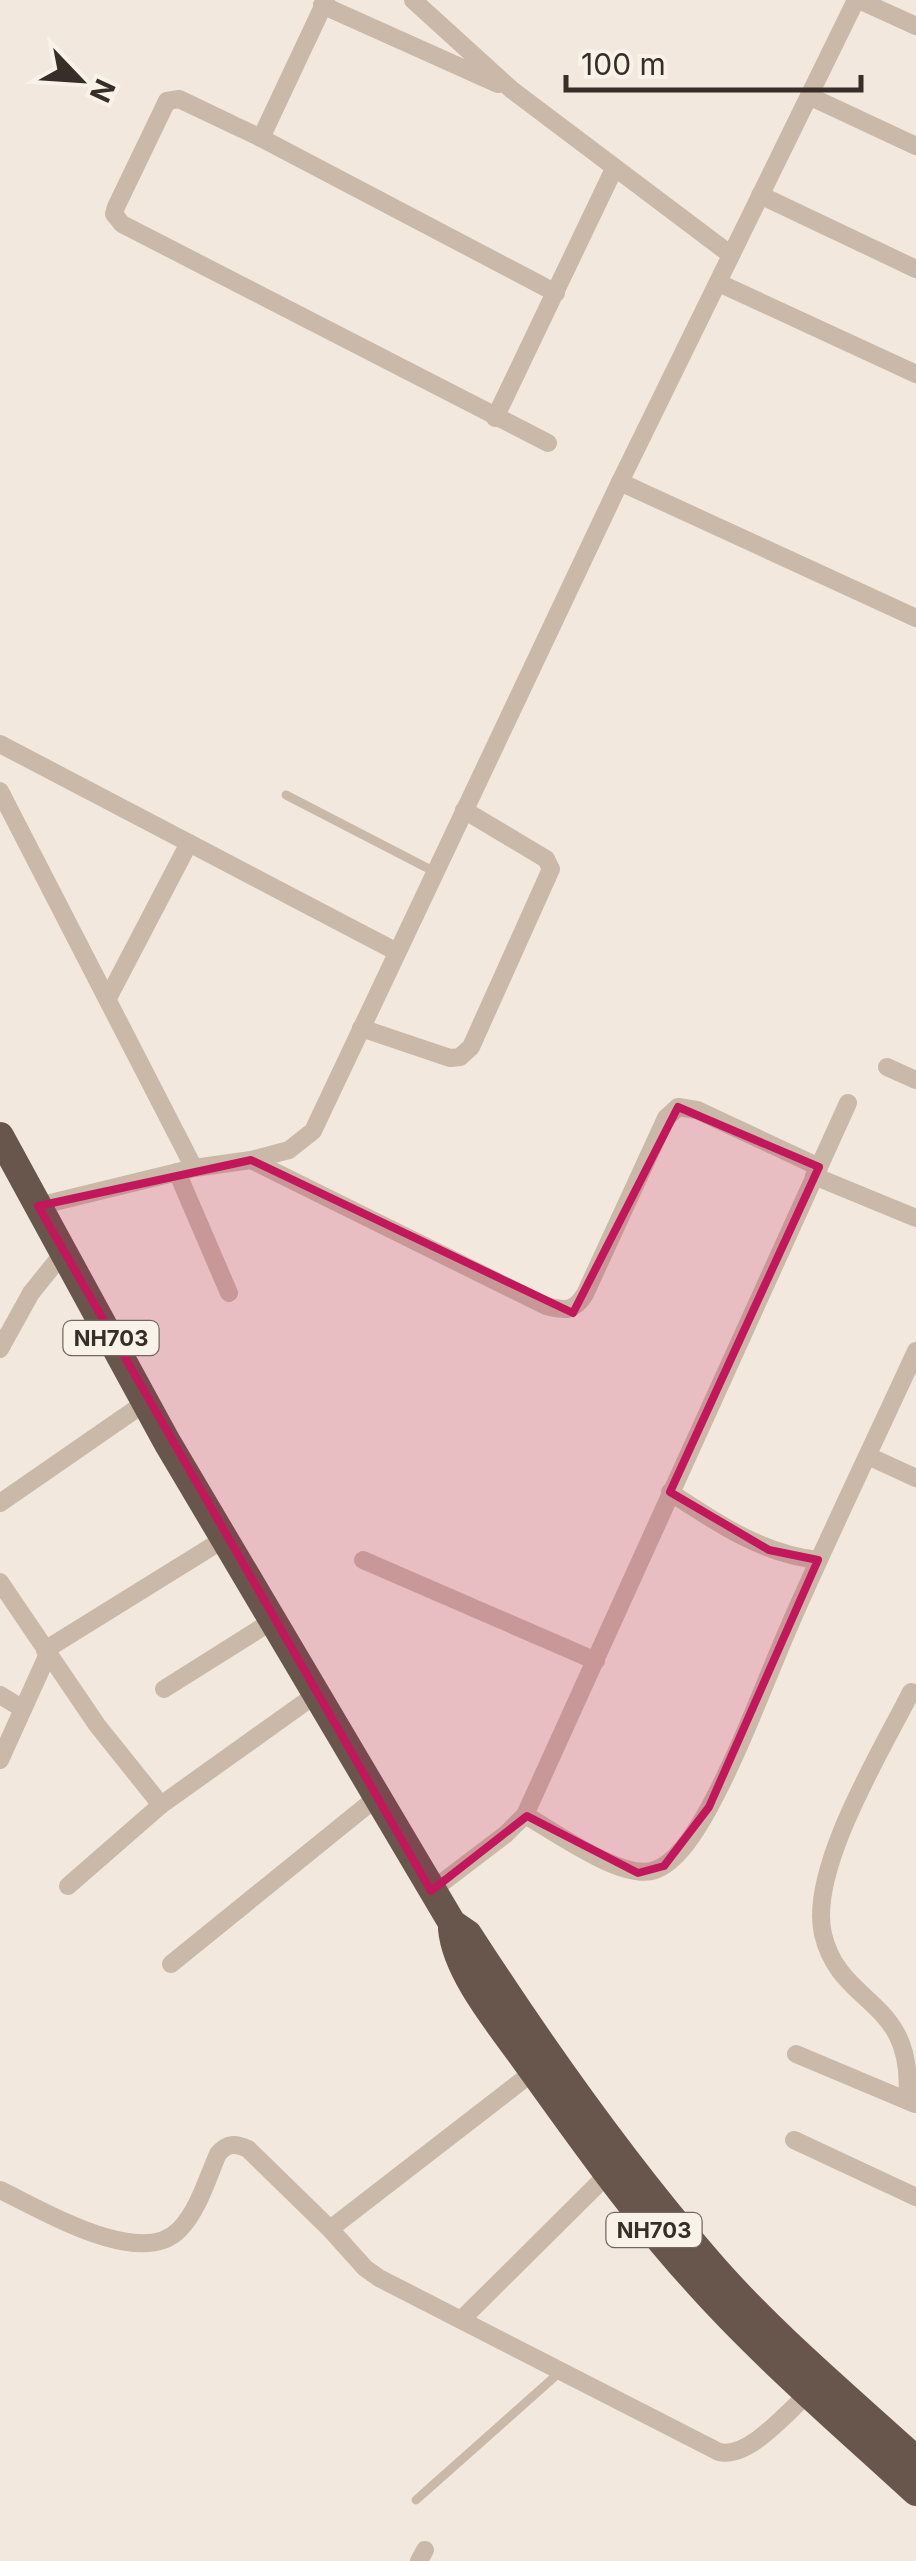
<svg xmlns="http://www.w3.org/2000/svg" width="916" height="2561" viewBox="0 0 916 2561" font-family="Inter,sans-serif">
<style>
.lines{fill:none;stroke-linecap:round;stroke-linejoin:round}
.service{stroke:#cab8a9;stroke-width:9}
.minor{stroke:#cab8a9;stroke-width:18}
.trunk{stroke:#68564d;stroke-width:28}
.marked{fill:#c2185b;fill-opacity:0.2;stroke:#c2185b;stroke-width:8;stroke-linejoin:round}
.labels{text-anchor:middle;stroke-width:8;stroke-linejoin:round;paint-order:stroke}
.shield{fill:#f9f2e9;stroke:#716863;stroke-width:2.5}
.shield-label{font-size:22px;font-weight:bold;fill:#372d29}
</style>
<rect width="100%" height="100%" fill="#f2e8dd"/>
<g class="lines">
<g class="service">
<polyline points="286,795 435,872"/>
<polyline points="416,2500 560,2372"/>
</g>
<g class="minor">
<polyline points="413,0 512,90 731,255"/>
<polyline points="859,0 916,26"/>
<polyline points="322,5 498,84"/>
<polyline points="809,96 916,146"/>
<polyline points="261,138 326,0"/>
<polyline points="760,195 916,269"/>
<polyline points="719,283 916,374"/>
<polyline points="495,418 614,169"/>
<polyline points="548,443 122,224 114,214 116,207 167,101 179,99 261,138 556,293"/>
<polyline points="620,482 916,618"/>
<polyline points="0,744 397,952"/>
<polyline points="0,791 194,1168"/>
<polyline points="108,998 189,843"/>
<polyline points="361,1028 450,1058 460,1057 471,1047 551,869 546,859 464,810"/>
<polyline points="887,1067 916,1080"/>
<path d="M251 1160 546 1306C565 1311 574 1312 585 1294L666 1118 678 1107 697 1110 819 1167"/>
<polyline points="177,1172 229,1293"/>
<polyline points="814,1176 916,1218"/>
<polyline points="38,1206 194,1168 251,1160 289,1150 313,1131 620,482 856,0"/>
<polyline points="0,1349 31,1293 64,1252"/>
<polyline points="868,1456 916,1478"/>
<path d="M670 1492C717 1523 762 1554 818 1560"/>
<polyline points="0,1503 146,1402"/>
<polyline points="363,1560 596,1661"/>
<polyline points="0,1582 97,1725 161,1805"/>
<polyline points="45,1650 224,1539"/>
<polyline points="164,1689 272,1621"/>
<polyline points="0,1695 23,1709"/>
<polyline points="0,1760 48,1654"/>
<path d="M525 1815C554 1831 623 1882 655 1870 678 1862 698 1828 709 1808 742 1747 767 1676 795 1613 834 1525 876 1438 916 1351"/>
<polyline points="68,1886 161,1805 315,1695"/>
<polyline points="431,1891 506,1834 525,1815 848,1103"/>
<polyline points="171,1964 376,1798"/>
<polyline points="796,2054 915,2104"/>
<path d="M907 2100C916 1997 840 2008 823 1934 808 1870 882 1750 911 1692"/>
<polyline points="794,2140 916,2197"/>
<path d="M0 2190C41 2209 140 2270 179 2230 198 2211 207 2179 218 2154 227 2143 235 2143 248 2149L330 2229 365 2268 379 2278 719 2452C749 2459 787 2412 809 2393"/>
<polyline points="330,2229 533,2072"/>
<polyline points="462,2319 608,2174"/>
<polyline points="419,2561 425,2550"/>
</g>
<g class="trunk">
<path d="M0 1136 167 1442 452 1923 468 1934C541 2047 619 2158 707 2260 767 2330 847 2397 916 2460"/>
<path d="M452 1929C456 1973 500 2025 525 2060 578 2134 631 2209 692 2277 760 2354 840 2422 916 2492"/>
</g>
</g>
<path class="marked" d="M678 1107 819 1167 670 1492 769 1550 818 1560 709 1807 664 1866 638 1873 527 1816 431 1891 38 1206 251 1160 573 1313Z"/>
<g class="labels">
<g class="shield">
<rect x="63.5" y="1321" width="95" height="34" rx="8"/>
<rect x="606.5" y="2213" width="95" height="34" rx="8"/>
</g>
<g class="shield-label">
<text x="111" y="1346">NH703</text>
<text x="654" y="2238">NH703</text>
</g>
</g>
<g transform="translate(80 80) rotate(115)" stroke="#f9f2e9" stroke-width="8" paint-order="stroke">
<path d="M0-8L18 38L0 25L-18 38Z" fill="#372d29"/>
<text y="-15" font-size="28" font-weight="bold" text-anchor="middle" fill="#372d29">N</text>
</g>
<path d="M566 75v15h295v-15" fill="none" stroke="#372d29" stroke-width="5"/>
<text x="581" y="75" font-size="30" fill="#372d29" stroke="#f9f2e9" stroke-width="8" paint-order="stroke">100 m</text>
</svg>
